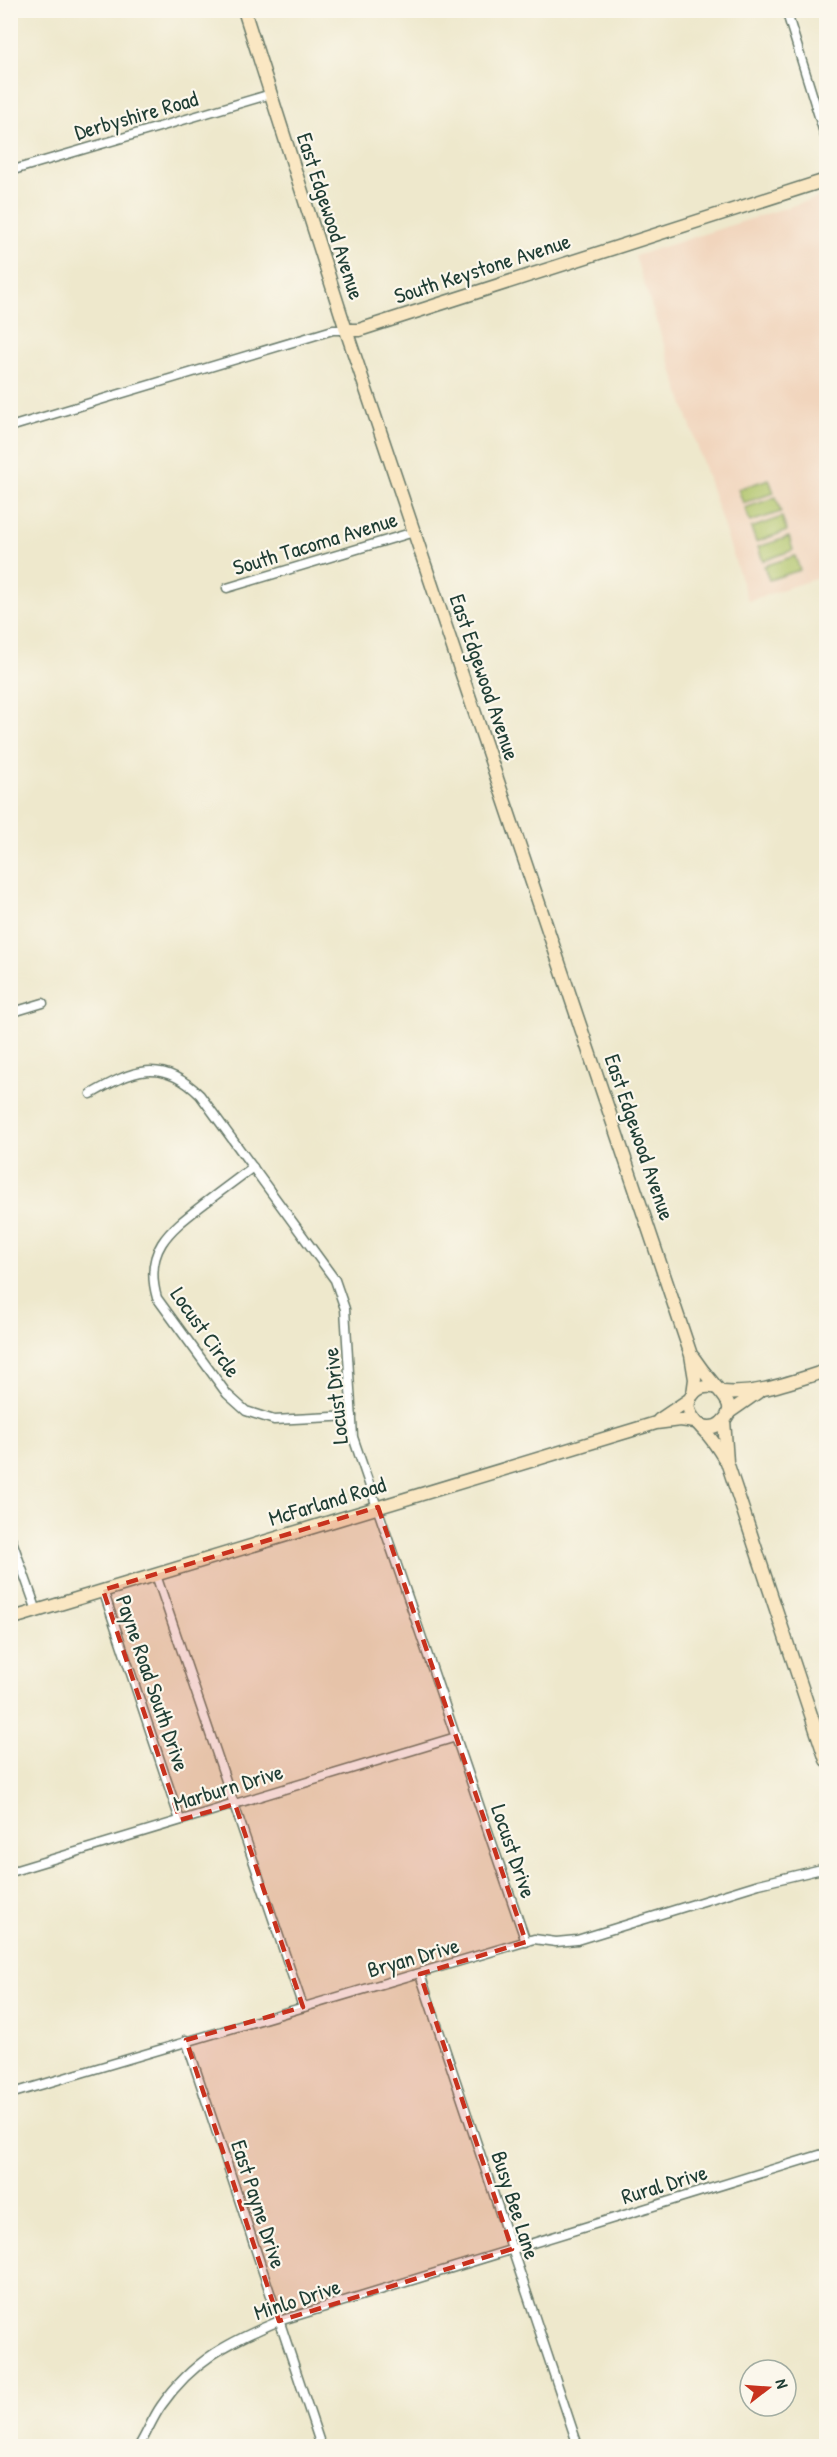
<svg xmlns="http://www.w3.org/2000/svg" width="837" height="2457" viewBox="0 0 837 2457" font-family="'Patrick Hand',sans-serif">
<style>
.built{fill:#f1d5bd}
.green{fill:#aec266;stroke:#66804d;stroke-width:1.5}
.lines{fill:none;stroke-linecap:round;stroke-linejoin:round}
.street-casing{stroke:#677969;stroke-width:11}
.secondary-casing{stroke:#677969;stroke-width:15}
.street{stroke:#fff;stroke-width:8}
.secondary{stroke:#fae7c3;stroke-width:12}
.marked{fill:#c8321e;fill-opacity:0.2;stroke:#c8321e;stroke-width:4.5;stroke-dasharray:12 8;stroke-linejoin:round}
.labels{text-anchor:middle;stroke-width:4.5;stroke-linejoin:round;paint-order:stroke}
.street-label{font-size:22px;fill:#1f3d34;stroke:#fbf7ec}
</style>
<rect width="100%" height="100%" fill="#fbf7ec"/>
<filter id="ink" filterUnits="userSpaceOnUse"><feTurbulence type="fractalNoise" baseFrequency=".0167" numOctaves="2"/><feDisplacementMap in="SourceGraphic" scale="12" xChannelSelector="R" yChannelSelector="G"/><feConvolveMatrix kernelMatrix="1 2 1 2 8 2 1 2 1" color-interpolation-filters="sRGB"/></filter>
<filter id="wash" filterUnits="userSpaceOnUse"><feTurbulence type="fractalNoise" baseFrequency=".008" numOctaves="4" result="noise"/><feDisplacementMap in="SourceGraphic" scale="24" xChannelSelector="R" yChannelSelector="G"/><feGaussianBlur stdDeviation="1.35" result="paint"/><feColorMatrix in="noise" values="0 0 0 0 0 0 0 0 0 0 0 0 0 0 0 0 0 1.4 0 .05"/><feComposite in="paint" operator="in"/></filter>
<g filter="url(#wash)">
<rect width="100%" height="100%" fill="#eee8cc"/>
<polygon class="built" points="826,195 826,575 748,601 635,256"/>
<g class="green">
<polygon points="769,479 774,493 743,503 738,489"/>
<polygon points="776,497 781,512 750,522 745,508"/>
<polygon points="782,517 787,531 756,542 751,528"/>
<polygon points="789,537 793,550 763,561 758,547"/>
<polygon points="795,556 800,570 769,580 764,566"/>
</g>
</g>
<g filter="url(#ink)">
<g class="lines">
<defs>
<g id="street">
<polyline points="519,10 521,10"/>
<polyline points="786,10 826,139"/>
<polyline points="10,171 271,94"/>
<polyline points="10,427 333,330 346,330"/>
<polyline points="227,588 414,532"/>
<polyline points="10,1013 43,1003"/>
<path d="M91 1094C133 1070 161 1057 200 1095L335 1280 345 1309 353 1437 526 1942"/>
<path d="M253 1167C237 1179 221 1191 205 1203 170 1230 143 1249 157 1298L227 1394 246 1411 274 1420 352 1416"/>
<polyline points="10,1535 37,1611"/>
<polyline points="156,1575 303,2007"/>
<polyline points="103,1590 180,1820"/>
<polyline points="10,1872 456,1737"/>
<polyline points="420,1974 578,2446"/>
<polyline points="186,2040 321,2446"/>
<polyline points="10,2094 534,1939 556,1942 577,1940 759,1884 826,1868"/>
<path d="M139 2446C147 2433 152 2419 161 2406 193 2360 229 2342 279 2321L826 2153"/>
</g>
<g id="secondary">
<polyline points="244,10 346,330 691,1355 695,1379 693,1394"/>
<polyline points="346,330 359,330 826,180"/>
<path d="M693 1357C699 1366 706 1375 713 1383 722 1395 739 1407 722 1422 716 1428 708 1428 700 1425"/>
<path d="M717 1388C709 1386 701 1386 695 1392 678 1409 698 1423 708 1435 714 1442 719 1450 724 1458"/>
<path d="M723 1392C759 1395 792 1381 826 1371"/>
<polyline points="728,1413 758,1392"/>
<polyline points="659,1420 690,1399"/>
<polyline points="724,1420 727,1462 826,1760"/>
<polyline points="10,1619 656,1423 680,1420 695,1422"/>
</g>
</defs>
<use href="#street" class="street-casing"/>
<use href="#secondary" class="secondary-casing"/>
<use href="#street" class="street"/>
<use href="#secondary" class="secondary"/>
</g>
</g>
<path class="marked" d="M378 1507 526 1942 420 1974 512 2249 279 2321 186 2040 303 2007 235 1804 180 1820 103 1590Z"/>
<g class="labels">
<g class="street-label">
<text transform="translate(136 115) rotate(-16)" y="8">Derbyshire Road</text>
<text transform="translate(331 216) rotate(72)" y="8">East Edgewood Avenue</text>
<text transform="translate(482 268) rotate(-18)" y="8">South Keystone Avenue</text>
<text transform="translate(315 543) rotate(-17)" y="8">South Tacoma Avenue</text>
<text transform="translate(485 677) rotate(71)" y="8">East Edgewood Avenue</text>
<text transform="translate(640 1137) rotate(71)" y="8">East Edgewood Avenue</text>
<text transform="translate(206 1332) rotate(55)" y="8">Locust Circle</text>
<text transform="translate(335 1396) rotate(-96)" y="8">Locust Drive</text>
<text transform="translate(327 1501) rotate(-17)" y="8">McFarland Road</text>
<text transform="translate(153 1683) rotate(71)" y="8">Payne Road South Drive</text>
<text transform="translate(228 1787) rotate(-17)" y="8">Marburn Drive</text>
<text transform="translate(514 1851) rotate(71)" y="8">Locust Drive</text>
<text transform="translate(413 1957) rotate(-16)" y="8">Bryan Drive</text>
<text transform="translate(664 2184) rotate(-17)" y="8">Rural Drive</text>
<text transform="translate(259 2204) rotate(72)" y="8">East Payne Drive</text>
<text transform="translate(516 2205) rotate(72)" y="8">Busy Bee Lane</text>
<text transform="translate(297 2299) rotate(-18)" y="8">Minlo Drive</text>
</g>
</g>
<rect width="837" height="2457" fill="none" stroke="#fbf7ec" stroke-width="36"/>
<g transform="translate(768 2388) rotate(73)"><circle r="28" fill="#fbf7ec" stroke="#a3ada2" stroke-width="1.5"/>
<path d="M0-4.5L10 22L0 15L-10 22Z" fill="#c8321e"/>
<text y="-9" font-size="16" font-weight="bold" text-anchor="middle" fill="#1f3d34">N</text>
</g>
</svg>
